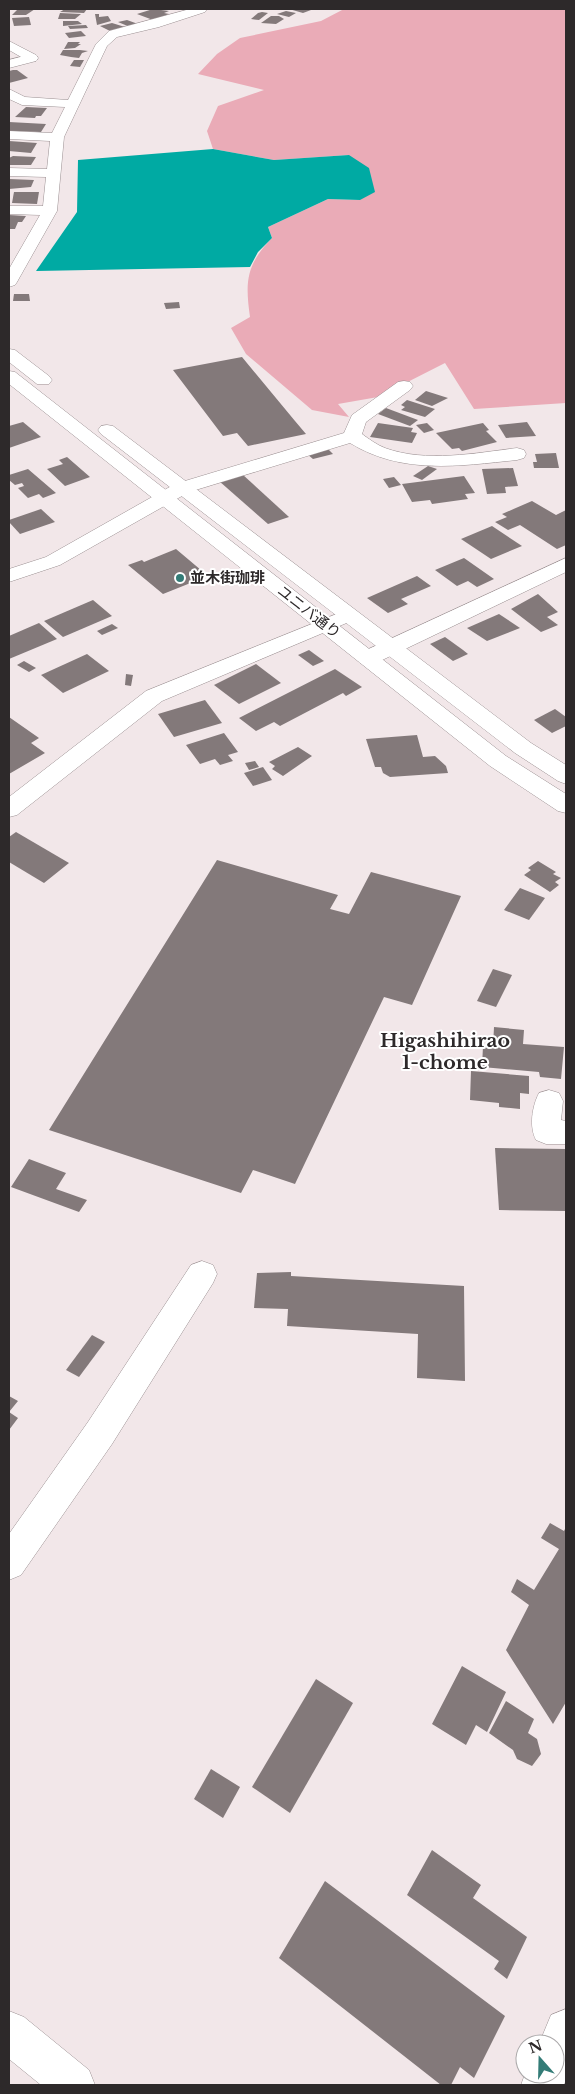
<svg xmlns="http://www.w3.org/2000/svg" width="575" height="2094" viewBox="0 0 575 2094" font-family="'Libre Baskerville','Noto Sans JP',serif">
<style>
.green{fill:#eaabb7}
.water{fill:#00aaa3}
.building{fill:#83797a}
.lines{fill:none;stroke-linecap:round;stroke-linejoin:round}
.street-casing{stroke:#9b9092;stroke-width:1}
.secondary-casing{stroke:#9b9092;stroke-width:1}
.street{fill:#fff;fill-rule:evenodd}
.secondary{fill:#fff;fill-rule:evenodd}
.poi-dot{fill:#337c77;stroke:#fff;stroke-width:2}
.labels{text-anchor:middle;stroke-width:4;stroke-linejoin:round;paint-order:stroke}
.far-poi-label{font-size:15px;font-weight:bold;fill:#2d292a;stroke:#fff;text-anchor:start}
.far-street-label{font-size:15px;fill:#2d292a;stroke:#fff}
.neighbourhood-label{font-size:19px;font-weight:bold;fill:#2d292a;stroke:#fff}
</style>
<rect width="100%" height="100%" fill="#f2e7e9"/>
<path class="green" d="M344 9H566V403L474 409 445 363 378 397 338 404 349 417 312 410 246 354 231 328 250 317C245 281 246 265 272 238L268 227 328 199 360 200 349 155 274 160 213 149 207 131 218 106 264 90 198 74 217 54 240 38 321 21Z"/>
<polygon class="water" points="213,149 274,160 349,155 369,168 375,192 360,200 328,199 268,227 272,238 258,252 250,267 36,271 77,212 78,160"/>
<g class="building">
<polygon points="18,9 35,9 26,15 12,15"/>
<polygon points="65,9 87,9 84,13 60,12"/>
<polygon points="153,9 169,11 164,13 169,14 153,20 137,14"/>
<polygon points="289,9 306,9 311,10 303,13"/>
<polygon points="286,11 296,13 289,17 277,14"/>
<polygon points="60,13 81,14 75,19 58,19"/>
<polygon points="258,13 262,12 268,13 259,20 251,19"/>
<polygon points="95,14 99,14 99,17 108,16 111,21 97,25"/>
<polygon points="271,16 279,16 284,19 276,24 261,23"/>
<polygon points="29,17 31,25 14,26 12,18"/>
<polygon points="127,20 138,24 130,27 118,22"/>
<polygon points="63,21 78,21 82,24 63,26"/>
<polygon points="112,23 125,27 112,32 100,26"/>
<polygon points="86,25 88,28 70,29 68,26"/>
<polygon points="81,31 86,36 69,38 65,33"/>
<polygon points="68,42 80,42 78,44 81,44 75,48 64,49"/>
<polygon points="63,50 80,50 88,51 82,53 79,58 71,57 60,55"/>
<polygon points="74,60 84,60 80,67 70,66"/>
<polygon points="13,70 17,70 28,78 9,83 9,71"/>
<polygon points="26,107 47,108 41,116 36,116 35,118 15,117"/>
<polygon points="9,122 46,124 41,132 9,131"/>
<polygon points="9,141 37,143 31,153 9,151"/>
<polygon points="13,156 36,157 31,165 9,165 9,158"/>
<polygon points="9,179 34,180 31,187 9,189"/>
<polygon points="14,192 39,192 37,204 12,203"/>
<polygon points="9,215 26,216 22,222 18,222 15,229 9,229"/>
<polygon points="14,294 29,294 30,301 13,301"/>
<polygon points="179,302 180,308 166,309 164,303"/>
<polygon points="242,357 295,421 306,434 248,446 237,433 223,436 173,370"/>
<polygon points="426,391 448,398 432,406 415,400"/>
<polygon points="407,400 435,409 425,417 401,410 405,407 401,405"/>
<polygon points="386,408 418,420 410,426 378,414"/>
<polygon points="23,422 41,437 9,448 9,426"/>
<polygon points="527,422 536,436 506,438 498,425"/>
<polygon points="378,423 413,428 411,432 417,433 412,443 370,437"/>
<polygon points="427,423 434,430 424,433 416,425"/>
<polygon points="483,423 489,430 486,431 497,442 462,451 459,448 452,449 436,433"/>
<polygon points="327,448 333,454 313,459 307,454"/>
<polygon points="556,453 559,468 534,468 533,462 537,462 535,454"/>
<polygon points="67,457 90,477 65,486 47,469 63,464 59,460"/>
<polygon points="428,466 437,469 422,480 413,476"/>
<polygon points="513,468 518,486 505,487 506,493 487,494 482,469"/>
<polygon points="28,469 56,493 43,498 39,494 28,498 18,488 24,486 22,483 15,485 9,480 9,475"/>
<polygon points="242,474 289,517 268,524 219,481"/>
<polygon points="464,476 475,493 465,494 468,499 432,504 430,500 412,502 402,484"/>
<polygon points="394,477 401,485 389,488 383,479"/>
<polygon points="532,501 556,515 566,510 566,545 557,549 520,525 508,530 495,522 507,517 502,514"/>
<polygon points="41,509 55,522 20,534 9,522 9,520"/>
<polygon points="492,526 522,546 491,559 461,539"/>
<polygon points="176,549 208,576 163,594 128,565 142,560 144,562"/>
<polygon points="464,558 494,579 477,587 468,581 457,586 435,570"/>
<polygon points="417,576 431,586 401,599 408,604 388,613 367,598"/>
<polygon points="538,594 558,612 547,617 558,625 541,632 511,609"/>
<polygon points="93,600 112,616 63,637 44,621"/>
<polygon points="499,614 520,628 487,641 467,628"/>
<polygon points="39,623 57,639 9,659 9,636"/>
<polygon points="112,624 118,628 102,635 97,631"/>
<polygon points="445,637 463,650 468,654 453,661 430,644"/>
<polygon points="309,650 324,661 313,666 298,655"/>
<polygon points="87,654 109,671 63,693 41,675"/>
<polygon points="24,661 36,668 29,672 17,665"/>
<polygon points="256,664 281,683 239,704 214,685"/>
<polygon points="335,669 362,687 346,696 343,693 280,726 274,722 256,731 239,718"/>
<polygon points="126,674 133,675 131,686 125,685"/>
<polygon points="205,700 222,723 174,737 158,714"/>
<polygon points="555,709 566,717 566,726 552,733 534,720"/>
<polygon points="9,717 39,738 31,743 45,753 9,774"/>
<polygon points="224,733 238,752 228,755 233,761 220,765 215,759 200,764 186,745"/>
<polygon points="417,735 423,757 435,756 446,766 448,773 390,777 383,773 381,767 375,767 366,739"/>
<polygon points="298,747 312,756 283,776 272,769 275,766 269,762"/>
<polygon points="255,761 259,767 249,770 245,763"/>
<polygon points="263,767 272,780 253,786 244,773"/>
<polygon points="16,832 69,863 44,883 9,862 9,837"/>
<polygon points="217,860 338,895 330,909 349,914 371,872 461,896 412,1005 384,997 295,1184 253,1170 241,1193 49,1130"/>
<polygon points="538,861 556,872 553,874 561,878 555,882 559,885 550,892 524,875 531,870 528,868"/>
<polygon points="520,888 545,898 529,920 504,910"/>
<polygon points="493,969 512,975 496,1007 477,1001"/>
<polygon points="494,1027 524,1030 523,1044 564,1047 561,1079 540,1077 539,1072 482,1067 483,1046 493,1047"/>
<polygon points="471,1071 529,1076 529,1094 520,1093 520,1109 499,1107 499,1103 470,1100"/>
<polygon points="495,1148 566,1149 566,1211 499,1210"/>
<polygon points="29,1159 66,1173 56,1189 87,1200 79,1212 11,1187"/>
<polygon points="291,1272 291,1276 464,1286 465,1381 417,1378 418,1334 287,1326 288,1309 254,1308 257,1273"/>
<polygon points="92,1335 105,1342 79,1377 66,1370"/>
<polygon points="9,1396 18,1401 9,1412 18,1418 9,1430"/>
<polygon points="550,1523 564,1531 566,1527 566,1702 553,1724 506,1650 529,1605 511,1592 517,1579 534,1590 559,1549 541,1538"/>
<polygon points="462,1666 506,1692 487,1732 476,1725 466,1745 432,1724"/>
<polygon points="316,1679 353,1703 290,1813 252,1787"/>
<polygon points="506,1701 534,1719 528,1733 537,1739 541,1754 532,1766 517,1759 513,1750 489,1733"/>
<polygon points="211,1769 240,1787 223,1818 194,1799"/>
<polygon points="432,1850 481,1885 473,1898 527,1937 507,1979 494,1969 499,1961 407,1895"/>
<polygon points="325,1881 505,2016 474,2078 460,2067 451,2085 441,2085 279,1958"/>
</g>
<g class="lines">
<defs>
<g id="street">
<polygon points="190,9 207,9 205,12 159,27 117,37 107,46 64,137 57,211 17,282 15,285 9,287 9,269 40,215 9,214 9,206 43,206 46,177 9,176 9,168 47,169 50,141 9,139 9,131 52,133 65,107 22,105 9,99 9,89 25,97 68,100 96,44 109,31"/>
<polygon points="9,41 36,55 38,58 36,61 28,61 9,50"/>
<path d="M404 381 410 382 413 386 410 390 366 422 362 434C369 439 377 445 385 448 426 463 476 453 517 448L524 450 526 454 524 458 517 460C459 466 402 475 350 443L189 492 60 565 9 582V569L46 557 175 484 344 433 352 415 398 382Z"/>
<polygon points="566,558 566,572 376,663 368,665 360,663 357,658 360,653"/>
<polygon points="349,609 356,611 360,615 356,619 162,701 17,815 9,817 9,797 146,691"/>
<path d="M549 1090 559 1093 563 1101 561 1120 566 1121V1144H546L536 1140C529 1127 532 1106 539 1093Z"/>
<polygon points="202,1261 213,1265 217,1274 213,1283 112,1444 21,1575 9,1580 9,1534 88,1422 191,1265"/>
<polygon points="9,2011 24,2017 89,2070 95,2085 41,2085 9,2059"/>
</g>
<g id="secondary">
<polygon points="32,54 36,55 38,58 36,61 9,68 9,60"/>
<polygon points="9,349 15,350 49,376 52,380 49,384 37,384 9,362"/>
<polygon points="9,371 15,372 506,756 566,794 566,813 558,811 490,766 9,384"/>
<polygon points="107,425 113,426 531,743 566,765 566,784 558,781 515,753 101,434 98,430 101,426"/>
<polygon points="566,2009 566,2079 564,2085 521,2085 525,2074 555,2074 555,2044 539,2044 551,2015"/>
</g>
</defs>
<use href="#street" class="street-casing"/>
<use href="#secondary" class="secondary-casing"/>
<use href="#street" class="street"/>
<use href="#secondary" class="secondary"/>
</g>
<circle class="poi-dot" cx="180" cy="578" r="5"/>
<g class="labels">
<g class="far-poi-label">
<text x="190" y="583">並木街珈琲</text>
</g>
<g class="far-street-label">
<text transform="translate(309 612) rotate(38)" y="5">ユニバ通り</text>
</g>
<g class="neighbourhood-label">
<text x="445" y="1047">Higashihirao<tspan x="445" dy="22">1-chome</tspan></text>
</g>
</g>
<rect width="575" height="2094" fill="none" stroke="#2d292a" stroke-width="20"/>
<g transform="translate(540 2059) rotate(340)"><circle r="24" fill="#ffffff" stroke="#aba9aa"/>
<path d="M0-4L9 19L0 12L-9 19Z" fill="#337c77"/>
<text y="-8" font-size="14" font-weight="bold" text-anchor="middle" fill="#2d292a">N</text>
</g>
</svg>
